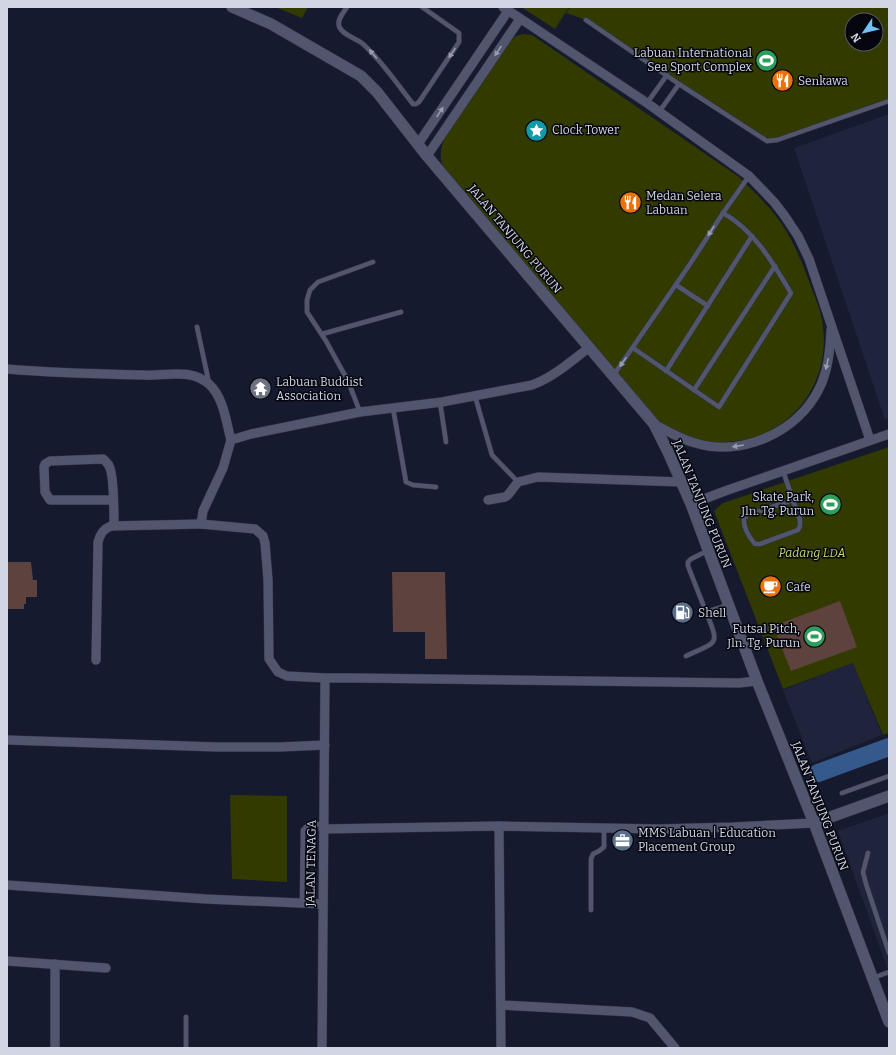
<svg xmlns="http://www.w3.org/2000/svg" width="896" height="1055" viewBox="0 0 896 1055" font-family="Bitter,serif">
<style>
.built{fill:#1f233c}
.green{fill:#333a00;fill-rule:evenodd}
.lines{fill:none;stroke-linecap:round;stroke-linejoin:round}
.river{stroke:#34598a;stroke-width:18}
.building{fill:#5d423d}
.service-casing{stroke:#313343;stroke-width:5.5}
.minor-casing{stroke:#313343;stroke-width:10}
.tertiary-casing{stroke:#313343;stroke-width:12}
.service{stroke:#51566e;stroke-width:4.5}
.minor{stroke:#51566e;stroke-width:9}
.tertiary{stroke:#51566e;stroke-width:11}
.oneway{fill:#989caf}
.labels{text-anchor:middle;stroke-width:3;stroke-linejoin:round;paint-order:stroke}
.poi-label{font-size:12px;fill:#d2d6e4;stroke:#05060e;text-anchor:start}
.street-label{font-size:12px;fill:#d2d6e4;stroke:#05060e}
.park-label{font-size:12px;font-style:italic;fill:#c7d879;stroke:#05060e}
</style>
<rect width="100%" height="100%" fill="#161a2e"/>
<g class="built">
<polygon points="889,114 889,418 885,420 794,148"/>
<polygon points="853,663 882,735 812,763 783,690"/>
<polygon points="889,813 889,973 838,831"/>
</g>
<g class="green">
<polygon points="275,7 308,7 302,18"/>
<polygon points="521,7 569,7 555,29"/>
<path d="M570 7H889V102L777 140 758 135 586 20 566 13ZM852 20H876V44H852Z"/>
<path d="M523 34 532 35 739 177C755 193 773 209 785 229 796 247 804 267 811 287 816 299 822 314 823 327 829 372 805 415 765 433 760 435 755 438 751 439 746 440 741 440 736 441 723 443 709 443 697 440 682 435 669 428 656 420L443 166C438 154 442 146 446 134L509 42 516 36Z"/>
<polygon points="889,447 889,733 883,735 853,663 783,689 714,511 723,503"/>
<polygon points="230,795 287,796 287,882 232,879"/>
</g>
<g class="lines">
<polyline class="river" points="818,773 889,747"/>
</g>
<g class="building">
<polygon points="7,562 31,562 33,580 37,580 37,597 26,597 26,604 24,604 24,609 7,609"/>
<polygon points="392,572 445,572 447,659 425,659 425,632 393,632"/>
<polygon points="840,601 857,647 791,671 773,626"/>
</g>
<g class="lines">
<defs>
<g id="service">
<path d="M347 7C344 12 337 19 339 26 342 35 356 38 363 44 382 61 397 84 413 104H416L419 102 459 42V33L422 7"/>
<polyline points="586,20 679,84 767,141 777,140 889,101"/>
<polyline points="647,103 667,75"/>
<polyline points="659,112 679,84"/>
<polyline points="676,285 708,306"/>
<polyline points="197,327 209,383"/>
<polyline points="322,334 401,312"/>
<path d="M633 348 719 407 791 293C773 263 754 230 723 213"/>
<polyline points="666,371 752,236"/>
<polyline points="613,376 690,264 723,213 749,176"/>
<polyline points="694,390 775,266"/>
<polyline points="475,396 492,455 518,482"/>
<polyline points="440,402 446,442"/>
<polyline points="393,408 406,482 413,485 436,487"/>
<polyline points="360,412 348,381 326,341 307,312 307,300 310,290 318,282 373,262"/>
<path d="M783 471 800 520V526L798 530 760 544H755C749 537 743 527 744 518L748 515 793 500"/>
<polyline points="707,551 691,559 688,562 688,566 706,612 728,605"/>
<path d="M686 656C718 641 720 646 706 612"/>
<polyline points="842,793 889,776"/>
<polyline points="868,853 863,872 866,884 889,953"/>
<polyline points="302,903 303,830 308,825 324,824"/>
<polyline points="591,910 591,859 593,854 599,851 604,847 604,827"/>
<polyline points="873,978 889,972"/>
<polyline points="186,1048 186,1017"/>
</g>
<g id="minor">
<polyline points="503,7 647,103 749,176 774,202 784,215 798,236 809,259 870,440"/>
<polyline points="418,144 508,11"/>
<polyline points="427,156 520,19"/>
<path d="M590 347C571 361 554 377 532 385L442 402 360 412 251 434 231 440 223 468 203 511 201 524 255 529 263 536 265 543 268 580 269 659 278 672 287 676 325 678H357L739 683 757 681"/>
<path d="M7 369C52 373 99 374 144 375 159 376 175 372 190 375 196 376 204 380 209 384 224 398 226 422 231 440"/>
<path d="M654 424C667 431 680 439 695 443 741 457 797 433 819 389 828 371 830 351 831 330"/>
<path d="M113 500H50L45 492 44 467 45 464 50 461 103 459C105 461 108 463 109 466 114 474 114 514 114 526"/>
<polyline points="488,500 505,497 508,495 518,482 538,477 681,482"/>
<polyline points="691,504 725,491 889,434"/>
<path d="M96 660 98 542C100 534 103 529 111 526L201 524"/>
<polyline points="7,740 217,747 280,747 325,745"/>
<polyline points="499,826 501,1048"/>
<polyline points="323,829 499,826 658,829 733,827 814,823"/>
<polyline points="7,885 206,899 323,904"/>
<polyline points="7,961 106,968"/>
<polyline points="501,1005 632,1012 650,1018 675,1048"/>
<polyline points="55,1048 55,964"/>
<polyline points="322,1048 325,678"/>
</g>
<g id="tertiary">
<polyline points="232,7 271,24 361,76 377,92 427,156 654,424 668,452 691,504 757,681 814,823 889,1022"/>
<polyline points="814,823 889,796"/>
</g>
</defs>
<use href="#service" class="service-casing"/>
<use href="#minor" class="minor-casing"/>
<use href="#tertiary" class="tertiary-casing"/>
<use href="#service" class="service"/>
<use href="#minor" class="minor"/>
<use href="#tertiary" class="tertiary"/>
</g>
<defs><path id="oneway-solid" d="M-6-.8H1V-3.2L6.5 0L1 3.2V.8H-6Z"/></defs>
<g class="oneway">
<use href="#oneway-solid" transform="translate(498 51) rotate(124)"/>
<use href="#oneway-solid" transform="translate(452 53) rotate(124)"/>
<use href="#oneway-solid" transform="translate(373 54) rotate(-130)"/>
<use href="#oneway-solid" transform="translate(440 112) rotate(-56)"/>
<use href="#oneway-solid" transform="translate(711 231) rotate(122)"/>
<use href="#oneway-solid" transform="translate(623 362) rotate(125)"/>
<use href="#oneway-solid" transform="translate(827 364) rotate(103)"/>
<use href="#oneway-solid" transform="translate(738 446) rotate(171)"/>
</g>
<defs>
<symbol id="stadium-disc" viewBox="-11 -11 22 22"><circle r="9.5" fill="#2e9e5b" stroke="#05060e"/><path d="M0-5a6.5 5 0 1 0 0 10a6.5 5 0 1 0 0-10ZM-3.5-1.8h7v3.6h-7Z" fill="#fff"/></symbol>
<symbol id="restaurant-disc" viewBox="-11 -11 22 22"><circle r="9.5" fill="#e8710a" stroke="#05060e"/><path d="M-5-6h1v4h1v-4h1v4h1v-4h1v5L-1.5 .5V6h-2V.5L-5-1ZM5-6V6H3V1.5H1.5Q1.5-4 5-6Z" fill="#fff"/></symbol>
<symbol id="sight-disc" viewBox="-11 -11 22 22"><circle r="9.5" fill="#0f9aa8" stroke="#05060e"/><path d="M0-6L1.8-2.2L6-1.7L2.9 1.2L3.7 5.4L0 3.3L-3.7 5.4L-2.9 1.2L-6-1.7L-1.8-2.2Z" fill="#fff"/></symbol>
<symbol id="temple-disc" viewBox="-11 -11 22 22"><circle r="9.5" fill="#6b7280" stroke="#05060e"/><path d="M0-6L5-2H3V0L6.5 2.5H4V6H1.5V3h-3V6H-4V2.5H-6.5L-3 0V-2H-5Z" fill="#fff"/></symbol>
<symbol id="cafe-disc" viewBox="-11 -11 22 22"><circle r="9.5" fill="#e8710a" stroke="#05060e"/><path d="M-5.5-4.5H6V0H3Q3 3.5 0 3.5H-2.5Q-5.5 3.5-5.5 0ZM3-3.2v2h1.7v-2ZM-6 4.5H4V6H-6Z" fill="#fff"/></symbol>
<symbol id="fuel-disc" viewBox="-11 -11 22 22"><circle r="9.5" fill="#5c6f8a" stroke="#05060e"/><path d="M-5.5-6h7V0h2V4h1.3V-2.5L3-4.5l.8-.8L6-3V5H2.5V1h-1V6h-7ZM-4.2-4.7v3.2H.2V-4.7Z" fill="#fff"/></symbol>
<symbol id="office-disc" viewBox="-11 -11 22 22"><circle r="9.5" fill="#5c6f8a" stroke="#05060e"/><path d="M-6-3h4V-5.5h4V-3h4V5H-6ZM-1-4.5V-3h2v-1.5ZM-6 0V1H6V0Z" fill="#fff"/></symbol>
</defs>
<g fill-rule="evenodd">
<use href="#stadium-disc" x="754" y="48" width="25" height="25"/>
<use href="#restaurant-disc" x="770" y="68" width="25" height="25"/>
<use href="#sight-disc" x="524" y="118" width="25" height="25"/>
<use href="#restaurant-disc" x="618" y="190" width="25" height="25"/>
<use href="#temple-disc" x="248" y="376" width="25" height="25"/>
<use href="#stadium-disc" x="818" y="492" width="25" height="25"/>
<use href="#cafe-disc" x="758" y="574" width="25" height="25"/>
<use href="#fuel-disc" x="670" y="600" width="25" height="25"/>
<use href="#stadium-disc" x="802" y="624" width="25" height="25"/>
<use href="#office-disc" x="610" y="828" width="25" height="25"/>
</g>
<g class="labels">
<g class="poi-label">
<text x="752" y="57" text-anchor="end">Labuan International<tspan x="752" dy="14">Sea Sport Complex</tspan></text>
<text x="798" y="85">Senkawa</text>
<text x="552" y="134">Clock Tower</text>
<text x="646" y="200">Medan Selera<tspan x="646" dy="14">Labuan</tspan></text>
<text x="276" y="386">Labuan Buddist<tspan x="276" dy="14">Association</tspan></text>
<text x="814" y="501" text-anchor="end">Skate Park,<tspan x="814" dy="14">Jln. Tg. Purun</tspan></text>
<text x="786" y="591">Cafe</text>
<text x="698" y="617">Shell</text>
<text x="800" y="633" text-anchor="end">Futsal Pitch,<tspan x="800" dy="14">Jln. Tg. Purun</tspan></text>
<text x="638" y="837">MMS Labuan | Education<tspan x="638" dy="14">Placement Group</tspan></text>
</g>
<g class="street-label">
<text transform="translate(515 239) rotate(50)" y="4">JALAN TANJUNG PURUN</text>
<text transform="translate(702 504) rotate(68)" y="4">JALAN TANJUNG PURUN</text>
<text transform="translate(820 806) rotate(69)" y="4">JALAN TANJUNG PURUN</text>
<text transform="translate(311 863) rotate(-89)" y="4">JALAN TENAGA</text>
</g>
<g class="park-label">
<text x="812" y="557">Padang LDA</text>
</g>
</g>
<rect width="896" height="1055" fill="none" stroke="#d2d6e4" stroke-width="16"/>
<g transform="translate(864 32) rotate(235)"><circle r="19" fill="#05060e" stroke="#575964"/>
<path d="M0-3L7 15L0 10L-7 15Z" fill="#71c1f5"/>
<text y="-6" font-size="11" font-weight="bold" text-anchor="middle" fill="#d2d6e4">N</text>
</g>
</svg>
